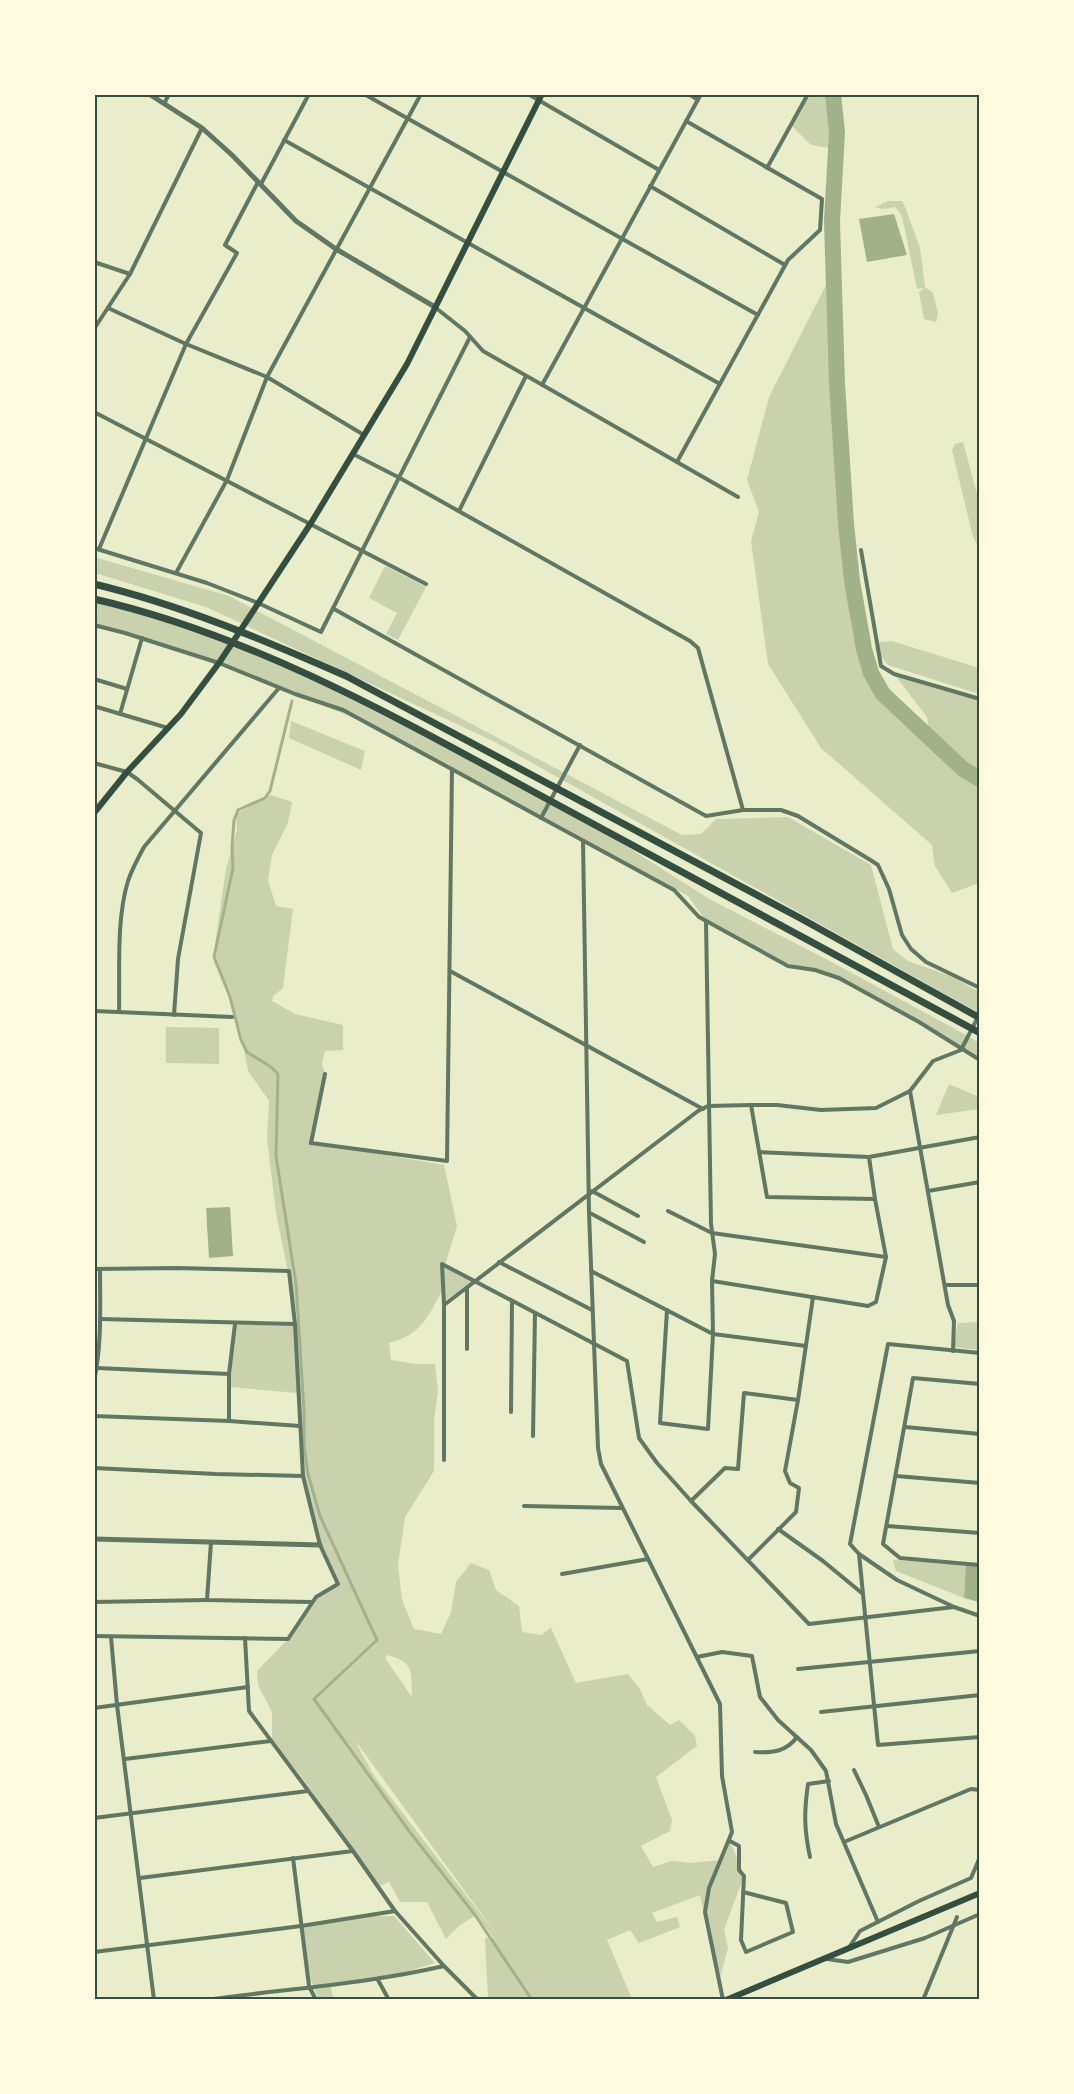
<svg xmlns="http://www.w3.org/2000/svg" width="1074" height="2094" viewBox="0 0 1074 2094" font-family="'PT Sans Narrow',sans-serif">
<style>
.green{fill:#cad2ad;fill-rule:evenodd}
.water{fill:#a3b18a}
.lines{fill:none;stroke-linecap:round;stroke-linejoin:round}
.stream{stroke:#a3b18a;stroke-width:3}
.river{stroke:#a3b18a;stroke-width:16}
.minor{stroke:#617663;stroke-width:4}
.tertiary{stroke:#617663;stroke-width:5}
.secondary{stroke:#344e41;stroke-width:6}
.trunk{stroke:#344e41;stroke-width:7}
.neatline{fill:none;stroke:#344e41;stroke-width:2}
</style>
<rect width="100%" height="100%" fill="#e9edc9"/>
<g class="green">
<polygon points="808,95 837,95 845,137 830,148 811,145 792,126"/>
<polygon points="888,201 902,201 905,207 920,248 925,287 933,293 938,313 936,322 924,319 919,292 924,288 917,289 902,216 895,207 883,209 875,207"/>
<polygon points="826,285 833,422 858,651 889,700 950,759 979,782 979,883 952,893 935,866 932,845 821,748 768,664 751,541 759,512 747,480 769,397"/>
<polygon points="963,442 976,490 979,497 979,548 973,537 952,450 955,444"/>
<polygon points="94,557 229,596 682,835 701,834 716,819 788,817 871,865 893,949 908,961 953,977 979,992 979,1013 493,741 206,607 95,573"/>
<polygon points="385,566 426,587 398,640 386,634 397,613 369,598"/>
<polygon points="94,602 142,612 211,635 357,699 577,815 711,900 828,960 968,1036 979,1043 979,1057 951,1043 863,991 813,970 777,960 706,921 688,896 373,726 219,663 133,635 95,628"/>
<polygon points="892,641 979,668 979,694 888,665 875,649 880,642"/>
<polygon points="894,674 979,699 979,774 966,765 929,732 927,717"/>
<polygon points="291,721 365,751 361,770 289,738"/>
<path d="M271 795 292 802 288 823 272 855 268 880 276 906 293 909 283 988 273 996 272 1001 295 1014 343 1025V1050L325 1051 322 1064 325 1074 311 1142 444 1165 457 1226 445 1265 474 1281 444 1301 443 1289C428 1316 422 1335 389 1343L391 1360 415 1364H435L438 1392 434 1419V1471L405 1517 398 1565 402 1600 414 1629 441 1634 451 1612 456 1582 471 1563 489 1570 496 1590 519 1606 522 1632 541 1635 551 1628 576 1683 628 1674 640 1689 647 1705 670 1725 679 1720 695 1736 697 1746 656 1777 672 1820 670 1831 641 1846 653 1867 672 1861 690 1863 721 1860 730 1841 744 1876 724 1930 728 1948 719 1981 700 1895 652 1913 657 1922 677 1917 680 1927 639 1943 630 1930 607 1940 632 1999H488L485 1938 493 1937 476 1915 459 1926 446 1939 427 1902H400L389 1882 378 1887 303 1779 272 1741V1712L258 1685 257 1671 288 1639 316 1598 337 1584 324 1554 303 1476 298 1393 229 1387 235 1324 295 1326 298 1322 276 1213 267 1138 269 1101 248 1071 242 1037 214 951 226 869 237 830 236 814ZM388 1655C415 1663 411 1671 412 1697L385 1658ZM356 1743H357L499 1938 375 1777Z"/>
<polygon points="166,1027 219,1028 219,1064 166,1063"/>
<polygon points="949,1084 979,1097 979,1109 936,1115"/>
<polygon points="979,1322 979,1350 953,1347 958,1323"/>
<polygon points="893,1560 967,1564 964,1598 896,1571"/>
<polygon points="367,1916 394,1916 435,1963 393,1976 330,1985 333,1996 331,1999 318,1998 312,1982 309,1982 301,1926"/>
</g>
<g class="water">
<polygon points="894,214 907,255 867,262 859,219"/>
<polygon points="230,1207 233,1256 209,1258 206,1208"/>
<polygon points="966,1565 979,1566 979,1602 964,1598"/>
</g>
<g class="lines">
<polyline class="stream" points="292,701 270,791 265,798 238,810 234,820 232,847 233,868 214,957 230,997 241,1040 247,1052 271,1067 278,1074 276,1156 296,1284 304,1410 304,1444 308,1474 320,1516 377,1640 314,1699 409,1831 475,1915 532,2000"/>
<polyline class="river" points="833,94 837,132 832,221 837,384 846,524 852,581 864,649 871,673 883,694 963,769 980,779"/>
<g class="minor">
<polyline points="364,94 758,315"/>
<polyline points="528,94 659,170"/>
<polyline points="689,94 698,100"/>
<polyline points="164,104 169,94"/>
<polyline points="284,140 720,384"/>
<polyline points="767,168 808,94"/>
<polyline points="261,184 309,94"/>
<polyline points="650,186 785,265"/>
<polyline points="94,262 130,274 94,329"/>
<polyline points="130,274 202,128"/>
<polyline points="108,308 186,344 267,377 364,435"/>
<polyline points="436,308 465,331 483,351 738,497"/>
<polyline points="542,385 701,94"/>
<polyline points="94,412 426,584"/>
<polyline points="353,454 398,477 690,641 698,648 743,810"/>
<polyline points="677,462 788,260 820,230 822,199 686,121"/>
<polyline points="459,511 526,376"/>
<polyline points="94,548 207,583 258,603 321,632 470,337"/>
<polyline points="99,549 186,344 237,253 225,245 258,182"/>
<polyline points="861,550 881,666 894,674 980,699"/>
<polyline points="176,573 227,480 267,377 421,94"/>
<polyline points="334,609 706,816 743,810 781,810 798,816 872,861 878,865 889,889 902,935 911,949 926,962 980,988"/>
<polyline points="94,625 125,633 219,663 295,694 343,710 674,890 699,917 788,966 815,970 839,978 919,1022 980,1060"/>
<polyline points="94,679 127,689"/>
<polyline points="97,707 168,728"/>
<polyline points="120,714 142,638"/>
<polyline points="94,763 127,772 137,779 201,833 178,959 174,1015"/>
<polyline points="541,818 580,745"/>
<polyline points="583,841 589,1213 598,1448 601,1464 720,1704 722,1776 732,1832 709,1888 705,1912 723,2000"/>
<polyline points="450,971 703,1109"/>
<polyline points="94,1011 232,1017"/>
<path d="M119 1012C120 971 116 920 128 881 132 869 138 858 144 847L279 688"/>
<polyline points="325,1074 311,1143 447,1161 452,769"/>
<polyline points="910,1091 948,1305 954,1321 953,1351"/>
<polyline points="751,1105 767,1197 875,1199 869,1157"/>
<polyline points="759,1152 869,1157 980,1137"/>
<polyline points="592,1191 638,1216"/>
<polyline points="928,1191 980,1182"/>
<polyline points="668,1211 712,1233 886,1257 875,1199"/>
<polyline points="590,1213 644,1242"/>
<polyline points="499,1262 592,1310"/>
<polyline points="94,1269 177,1268 289,1271 295,1324 303,1476 320,1545 338,1584 316,1597 288,1639 94,1636"/>
<polyline points="591,1271 713,1334 806,1346"/>
<polyline points="712,1281 868,1306 876,1302 886,1257"/>
<polyline points="945,1285 980,1285"/>
<polyline points="467,1288 467,1349"/>
<polyline points="444,1304 442,1264 627,1361 639,1438 657,1463 691,1501 809,1624 954,1607"/>
<polyline points="667,1310 660,1423 708,1429 713,1334 712,1281 715,1254 711,1224 706,921"/>
<polyline points="100,1319 295,1324"/>
<polyline points="980,1353 888,1344 850,1544 859,1554 878,1745 980,1737"/>
<polyline points="97,1368 229,1374"/>
<path d="M94 1381C102 1345 100 1306 100 1269"/>
<polyline points="980,1384 913,1378 883,1544 900,1558 979,1565 980,1558"/>
<polyline points="511,1412 512,1301"/>
<polyline points="94,1416 229,1421 300,1426"/>
<polyline points="229,1421 229,1374 235,1324"/>
<polyline points="905,1427 980,1434"/>
<polyline points="533,1436 535,1313"/>
<polyline points="444,1460 444,1305 698,1111 708,1106 751,1105 777,1105 821,1110 876,1108 910,1091 933,1061 961,1050 980,1013"/>
<polyline points="94,1468 216,1474 303,1476"/>
<polyline points="896,1476 980,1483"/>
<polyline points="691,1501 725,1468 738,1469 744,1393 798,1400"/>
<polyline points="524,1506 622,1508"/>
<polyline points="887,1526 980,1533"/>
<polyline points="778,1529 823,1561 863,1594"/>
<polyline points="211,1542 207,1600 311,1602"/>
<polyline points="859,1554 897,1580 954,1607 980,1616"/>
<polyline points="748,1560 796,1512 799,1488 790,1483 785,1471 798,1400 813,1297"/>
<polyline points="562,1574 648,1559"/>
<polyline points="94,1602 207,1600"/>
<polyline points="111,1637 117,1705 154,2000"/>
<polyline points="245,1638 249,1711 353,1851 395,1911 444,1966 478,2000"/>
<polyline points="697,1657 722,1652 752,1656 760,1697 778,1720 811,1750 826,1771 836,1824 878,1922"/>
<polyline points="798,1669 980,1651"/>
<polyline points="94,1708 248,1687"/>
<polyline points="821,1712 980,1695"/>
<path d="M755 1752C772 1753 786 1752 797 1737"/>
<polyline points="125,1759 271,1741"/>
<polyline points="854,1770 866,1795 879,1827"/>
<polyline points="94,1818 308,1791"/>
<polyline points="730,1841 739,1846 739,1870 744,1876 741,1940 746,1952 793,1932 786,1903 743,1892"/>
<polyline points="844,1842 971,1789 980,1790"/>
<path d="M810 1857C804 1829 804 1812 808 1784L829 1781"/>
<polyline points="293,1858 309,1986 316,2000"/>
<polyline points="140,1878 353,1851"/>
<polyline points="848,1949 860,1931 919,1901 971,1878 980,1857"/>
<polyline points="94,1952 301,1926 395,1911"/>
<polyline points="827,1959 848,1962 925,1938 980,1914"/>
<polyline points="378,1980 389,2000"/>
<path d="M205 2000C285 1989 366 1984 444 1966"/>
<polyline points="923,2000 957,1917"/>
</g>
<g class="tertiary">
<polyline points="149,94 202,128 232,155 296,221 336,249 435,307"/>
<polyline points="94,1539 320,1545"/>
</g>
<g class="secondary">
<polyline points="94,813 127,772 181,714 219,663 311,523 407,364 542,94"/>
<polyline points="726,2000 980,1893"/>
</g>
<g class="trunk">
<path d="M94 584C181 605 264 640 346 676L800 918 980 1018"/>
<path d="M94 599C256 636 403 721 547 799 691 877 836 954 980 1033"/>
</g>
</g>
<rect width="1074" height="2094" fill="none" stroke="#fefae0" stroke-width="192"/>
<rect x="96" y="96" width="882" height="1902" class="neatline"/>
</svg>
